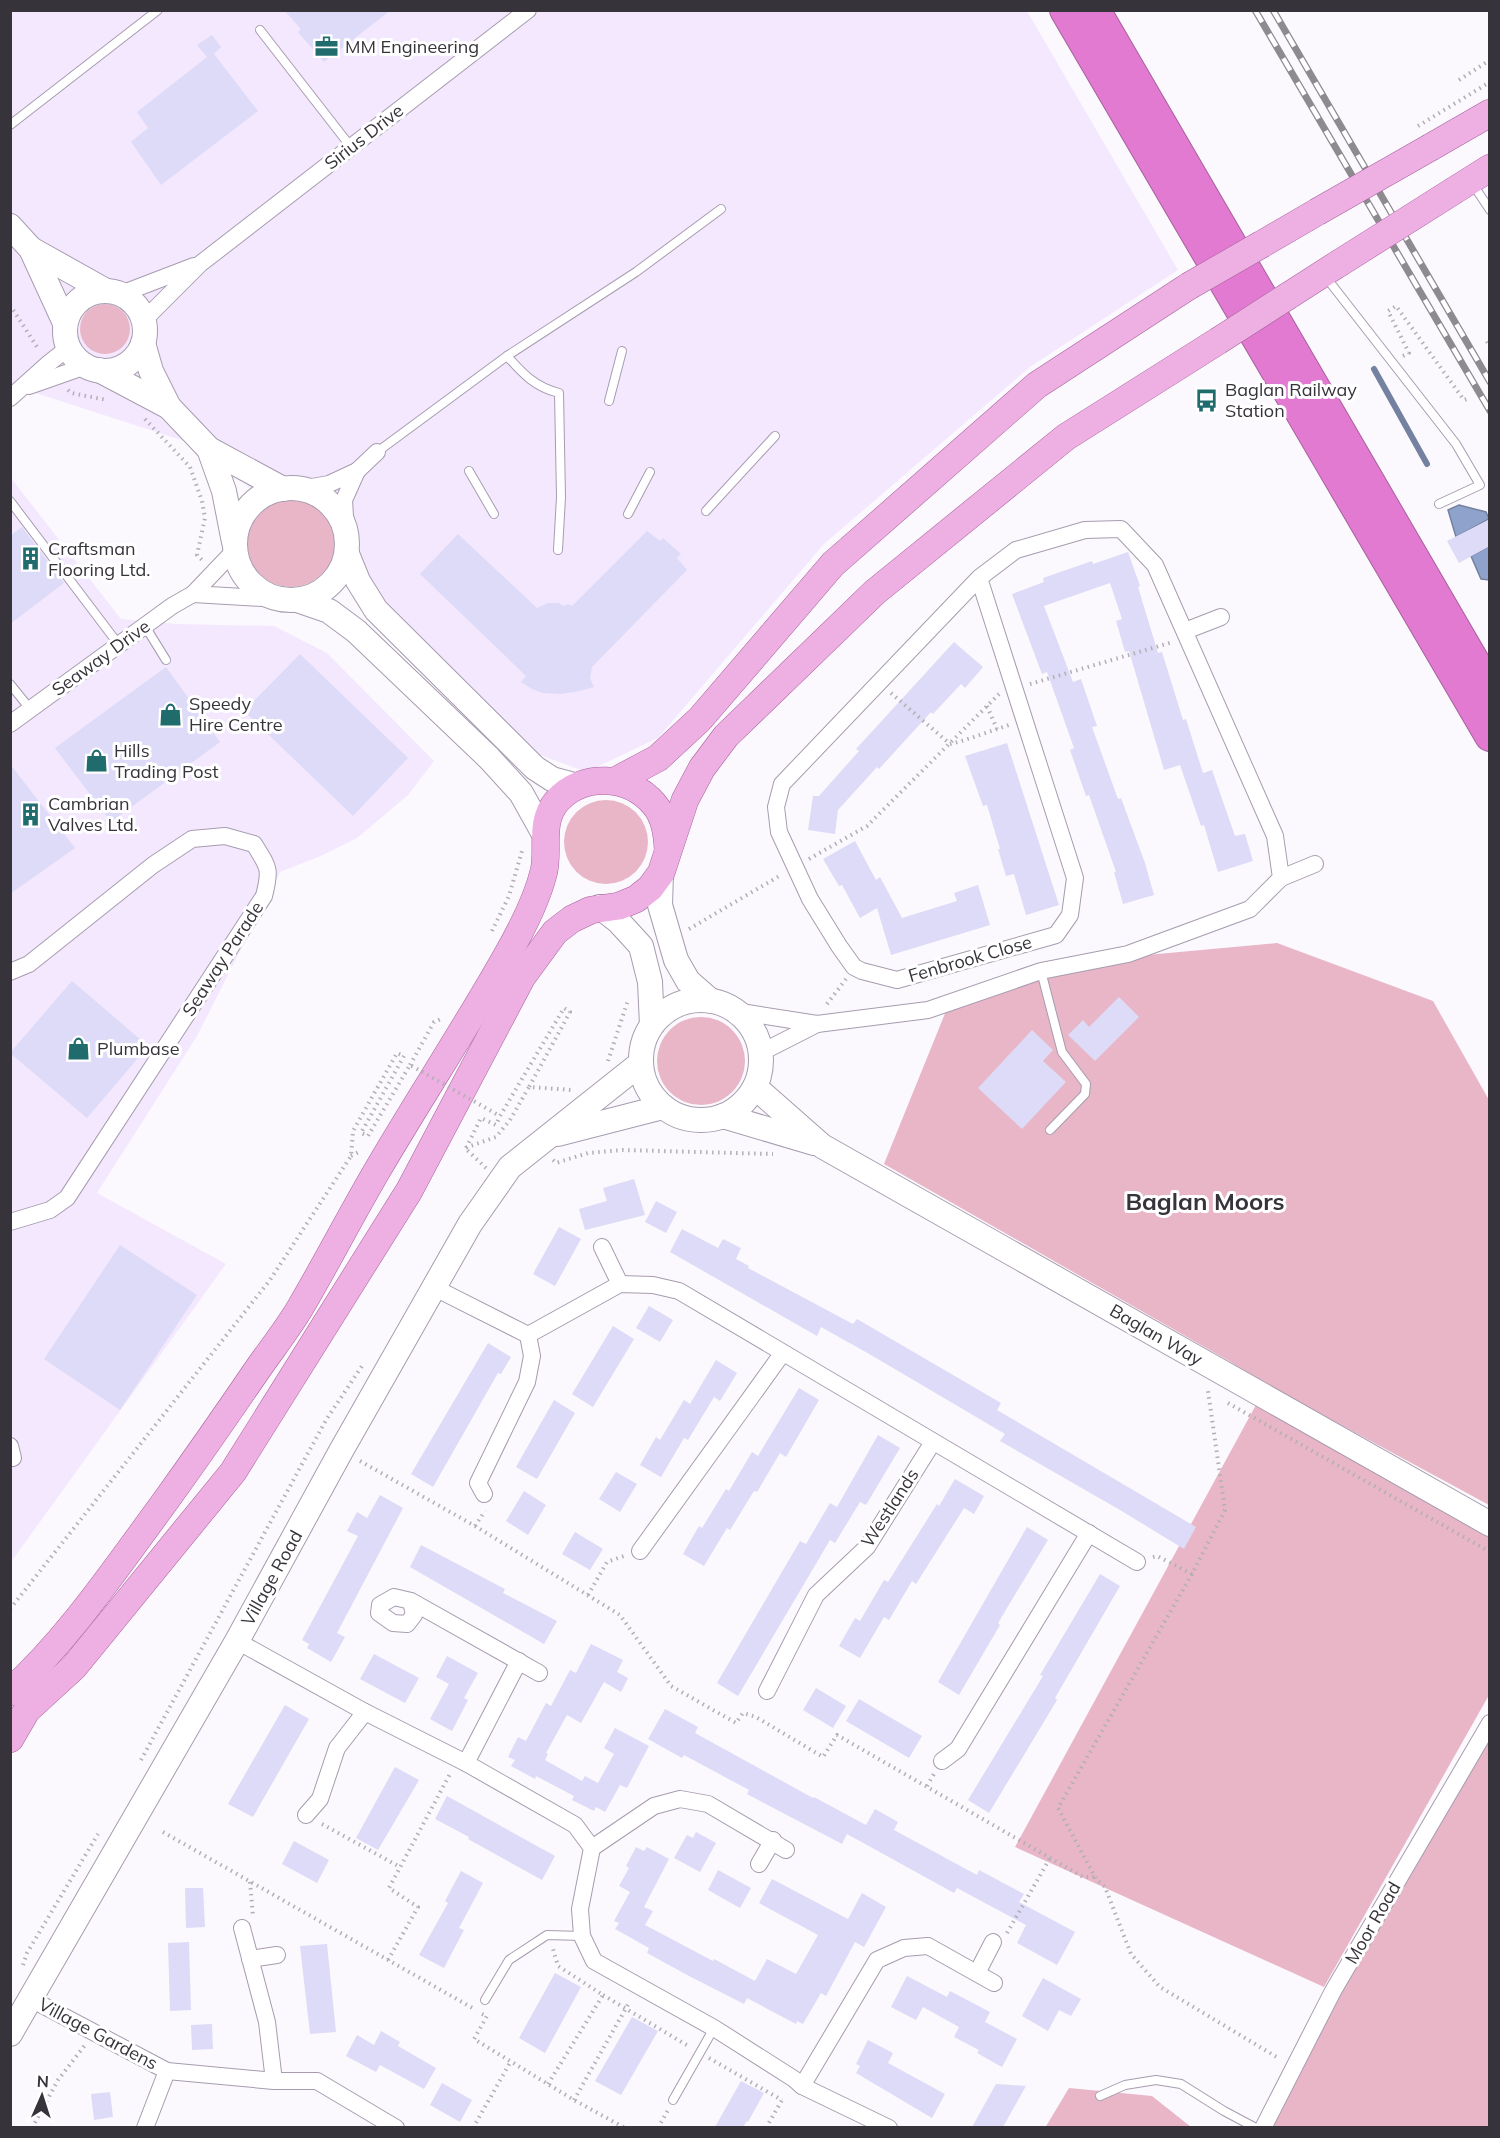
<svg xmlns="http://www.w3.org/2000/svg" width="1500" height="2138" viewBox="0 0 1500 2138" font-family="Mulish,sans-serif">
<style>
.built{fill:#f4e8fe}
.green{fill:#e8b6c7}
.water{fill:#8fa2cb;stroke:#7581a0;stroke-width:1.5}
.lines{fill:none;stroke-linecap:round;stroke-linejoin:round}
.stream{stroke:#7581a0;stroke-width:6}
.building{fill:#dddbf7}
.lane-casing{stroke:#a79caf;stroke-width:10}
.street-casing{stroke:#a79caf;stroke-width:18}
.secondary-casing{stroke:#a79caf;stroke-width:26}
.primary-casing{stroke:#a6619c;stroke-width:28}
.highway-casing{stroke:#a6619c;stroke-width:32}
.path{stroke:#b2afb4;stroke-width:4;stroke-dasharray:1.5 4.5;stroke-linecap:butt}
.lane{stroke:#fff;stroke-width:8}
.street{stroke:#fff;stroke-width:16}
.secondary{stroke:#fff;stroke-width:24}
.primary{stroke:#eeafe3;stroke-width:27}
.highway{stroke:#e27ad1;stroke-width:30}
.rail-casing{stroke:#8d8a90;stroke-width:7}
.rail{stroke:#fff;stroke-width:4.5;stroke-dasharray:14;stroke-linecap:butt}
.primary-bridge-casing{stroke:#a6619c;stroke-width:28;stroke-linecap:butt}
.path-bridge{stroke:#b2afb4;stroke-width:4;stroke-dasharray:1.5 4.5;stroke-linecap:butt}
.primary-bridge{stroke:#eeafe3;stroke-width:27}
.labels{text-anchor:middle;stroke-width:6;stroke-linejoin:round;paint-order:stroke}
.poi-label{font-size:18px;fill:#37333a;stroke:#fff;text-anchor:start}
.street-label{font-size:18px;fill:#37333a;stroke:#fff}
.district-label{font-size:24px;font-weight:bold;fill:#37333a;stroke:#fff}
</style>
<rect width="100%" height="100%" fill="#fbf9fd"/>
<g class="built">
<polygon points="11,11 1027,11 1178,270 1030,367 824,544 658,738 586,772 540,755 376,610 209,449 23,389 11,398"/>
<polygon points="11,478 121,619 176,624 274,626 327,653 434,761 408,795 357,838 323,855 280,872 197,1036 97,1193 226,1264 11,1562"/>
</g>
<g class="green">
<circle cx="105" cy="329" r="25"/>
<circle cx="291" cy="543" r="44"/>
<circle cx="606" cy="842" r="42"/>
<polygon points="1277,943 1433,1001 1489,1100 1489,1505 1267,1385 1229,1361 884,1164 946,1011 1038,975 1125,957"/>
<circle cx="701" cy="1061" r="44"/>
<polygon points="1257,1403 1489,1532 1489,1695 1324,1987 1015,1847"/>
<polygon points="1489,1730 1489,2127 1263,2128"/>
<polygon points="1069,2088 1152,2096 1191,2127 1045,2128"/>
</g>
<g class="water">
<polygon points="1459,505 1486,512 1489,519 1456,537 1448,510"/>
<polygon points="1489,546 1489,580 1481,579 1471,556"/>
</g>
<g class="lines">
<polyline class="stream" points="1374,369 1427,464"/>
</g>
<g class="building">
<polygon points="284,10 391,10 324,62 298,32 301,29"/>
<polygon points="212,35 221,47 214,54 258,111 161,185 131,142 148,128 137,112 207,57 197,45"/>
<polygon points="1490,519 1490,546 1459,563 1447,541"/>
<polygon points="22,527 64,583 10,624 10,536"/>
<polygon points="647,531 660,541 663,538 681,554 677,558 687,570 592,667 590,678 594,687 575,692 560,694 543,693 532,689 521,682 526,676 420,574 458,534 537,608 548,603 559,603 564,606 568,604 572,606"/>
<polygon points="1128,552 1140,586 1138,587 1158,653 1162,652 1183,720 1186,719 1203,773 1212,770 1235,836 1245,834 1253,861 1218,872 1204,825 1201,826 1180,765 1164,770 1129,651 1125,652 1116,621 1122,619 1110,583 1044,606 1073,682 1081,679 1097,726 1092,727 1118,799 1121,798 1145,863 1154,895 1123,904 1114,872 1116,872 1089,795 1086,796 1070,750 1074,748 1047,672 1042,674 1012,594 1044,582 1043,578 1092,561 1093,564"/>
<polygon points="954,642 983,667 965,688 961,684 933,714 931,712 879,769 877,767 838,810 835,834 808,830 813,796 819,796 859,751 856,749"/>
<polygon points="300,654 408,758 353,816 244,711"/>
<polygon points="166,667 220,742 111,822 55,748"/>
<polygon points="1007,743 1059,905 1026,915 1014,874 1006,876 998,849 1000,849 987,805 983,806 965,756"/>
<polygon points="10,764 75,848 10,894"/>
<polygon points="855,841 876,880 880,877 902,918 957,901 954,893 978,885 990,925 891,955 877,908 860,918 842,885 839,886 823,859"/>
<polygon points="72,981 148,1046 87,1118 10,1053"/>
<polygon points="1119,997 1139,1017 1095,1061 1068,1035 1083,1020 1089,1027"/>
<polygon points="1032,1030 1053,1050 1043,1061 1066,1082 1022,1129 978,1088"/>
<polygon points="634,1179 645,1215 585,1230 579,1209 607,1201 603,1188"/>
<polygon points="656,1201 677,1212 666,1233 645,1222"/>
<polygon points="559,1227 581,1239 555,1286 533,1274"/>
<polygon points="682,1229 718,1248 723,1239 741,1248 736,1259 749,1266 748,1268 853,1324 857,1319 1001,1403 997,1410 1196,1527 1184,1549 1120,1510 1000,1441 1005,1434 871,1355 821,1327 817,1336 670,1252"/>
<polygon points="120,1245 197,1295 120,1410 44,1359"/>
<polygon points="649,1306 673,1320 660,1342 636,1328"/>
<polygon points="613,1326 634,1339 593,1407 572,1394"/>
<polygon points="488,1343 511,1357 501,1374 498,1373 433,1487 411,1474"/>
<polygon points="716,1360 737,1373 720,1401 714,1397 688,1440 684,1438 661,1477 640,1465 656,1437 660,1440 684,1400 690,1404"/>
<polygon points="799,1388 819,1400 786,1457 780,1453 757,1492 754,1491 730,1530 727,1528 704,1566 683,1554 699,1526 702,1528 726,1489 729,1491 752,1452 758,1456"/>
<polygon points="554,1400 575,1413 537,1479 516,1467"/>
<polygon points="878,1435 900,1448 866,1505 860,1502 835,1543 830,1540 738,1696 717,1683 800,1541 806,1544 830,1503 837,1507"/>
<polygon points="616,1472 637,1484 620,1512 599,1499"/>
<polygon points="955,1479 984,1496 974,1514 964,1508 916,1584 912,1581 889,1620 884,1617 860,1658 839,1646 855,1618 860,1621 884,1580 888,1582 937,1504 939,1506"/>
<polygon points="524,1491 546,1505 528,1535 506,1521"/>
<polygon points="380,1495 403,1508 337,1633 345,1637 331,1662 307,1648 309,1644 302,1640 358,1536 347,1531 357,1512 367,1518"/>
<polygon points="1027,1527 1048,1540 998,1623 1000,1625 959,1695 938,1682"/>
<polygon points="575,1532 603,1549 590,1570 562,1554"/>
<polygon points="421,1545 505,1589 503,1593 557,1621 544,1644 410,1567"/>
<polygon points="1100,1574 1120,1586 1055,1698 1057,1700 989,1813 968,1800 1043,1676 1040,1675"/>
<polygon points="591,1644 623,1660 617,1672 628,1678 621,1692 604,1682 581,1723 567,1715 546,1753 548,1754 545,1760 582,1781 585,1776 598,1783 614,1754 604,1748 615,1728 649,1746 627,1788 620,1785 605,1812 596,1807 594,1811 572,1800 574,1796 536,1776 535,1779 511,1766 515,1760 508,1757 518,1737 526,1741 546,1703 551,1706 570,1670 576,1673"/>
<polygon points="374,1654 419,1678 405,1703 360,1679"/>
<polygon points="447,1656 478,1673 464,1698 468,1700 452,1731 430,1719 449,1684 436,1677"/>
<polygon points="816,1688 846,1706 833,1728 803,1710"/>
<polygon points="859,1699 922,1736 909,1758 846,1721"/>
<polygon points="285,1705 309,1719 253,1817 228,1804"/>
<polygon points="665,1709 698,1727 695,1733 813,1798 814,1797 866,1825 875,1809 898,1822 894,1830 977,1875 979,1870 1024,1894 1019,1902 1075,1932 1057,1965 1017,1943 1026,1925 957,1888 954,1893 847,1834 842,1844 747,1794 749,1790 684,1755 682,1758 648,1739"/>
<polygon points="395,1767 419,1780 378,1850 356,1838"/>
<polygon points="447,1796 555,1856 542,1880 468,1839 469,1837 435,1819"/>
<polygon points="696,1832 716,1843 700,1872 674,1858 687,1835 693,1838"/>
<polygon points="294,1841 329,1860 317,1883 282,1864"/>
<polygon points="636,1847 644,1851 647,1847 669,1859 644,1907 653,1911 645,1925 713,1961 714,1959 755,1981 767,1959 796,1974 818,1935 759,1903 772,1879 848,1919 862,1893 886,1907 864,1947 855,1942 826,1996 821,1993 803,2024 797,2021 796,2024 747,1998 744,2004 689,1976 647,1953 649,1948 615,1929 619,1923 614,1921 630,1892 619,1886 629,1868 626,1866"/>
<polygon points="718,1870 751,1888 740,1908 708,1890"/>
<polygon points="461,1871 483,1883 459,1928 464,1930 444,1968 419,1955 448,1903 445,1901"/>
<polygon points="185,1888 203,1888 205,1927 186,1928"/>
<polygon points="189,1942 191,2010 170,2011 168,1943"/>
<polygon points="327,1944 336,2032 310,2034 300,1946"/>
<polygon points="555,1973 581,1987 545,2053 519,2038"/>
<polygon points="907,1976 947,1997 950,1991 990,2012 985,2022 1017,2039 1002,2067 977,2053 979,2050 954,2037 959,2027 923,2007 916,2020 891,2007"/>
<polygon points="1043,1978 1081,1999 1071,2016 1059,2010 1048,2031 1022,2016"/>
<polygon points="632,2017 658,2031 621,2095 595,2081"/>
<polygon points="212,2024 213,2049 192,2050 191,2025"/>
<polygon points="381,2031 400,2042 398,2046 436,2068 424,2089 380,2065 376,2072 346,2056 357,2035 374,2045"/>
<polygon points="868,2040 893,2053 888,2063 945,2094 932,2118 856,2073 860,2066 856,2064"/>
<polygon points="741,2081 764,2093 748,2122 747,2121 743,2127 715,2127"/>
<polygon points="442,2083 472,2100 460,2122 430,2105"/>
<polygon points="996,2084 1026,2086 1003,2127 972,2127"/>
<polygon points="110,2092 113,2117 94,2120 91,2094"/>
</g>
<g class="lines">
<defs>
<g id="lane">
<polyline points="260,30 351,147"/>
<polyline points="10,125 158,10"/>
<polyline points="1472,183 1490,210"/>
<polyline points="1325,276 1456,444 1480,485 1439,504"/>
<path d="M507 356C523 374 535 387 559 393L561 497 558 550"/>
<polyline points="609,401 622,351"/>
<polyline points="377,452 507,356 636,272 721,209"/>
<polyline points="469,471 494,514"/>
<polyline points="10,501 119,645"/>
<polyline points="706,511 775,436"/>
<polyline points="628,514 650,472"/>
<polyline points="145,626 166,660"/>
<polyline points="10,684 31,710"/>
<polyline points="1041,971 1062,1052 1086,1084 1085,1094 1050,1130"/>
<polyline points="485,2000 509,1960 547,1935 582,1936"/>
<polyline points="1100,2096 1125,2085 1156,2080 1181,2084 1224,2111 1256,2128"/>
<polyline points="673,2100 714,2028"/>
</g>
<g id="street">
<polyline points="121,294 194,266"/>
<polyline points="143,321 200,264 528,10"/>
<polyline points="29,386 86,366"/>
<polyline points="10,398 49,363 68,348"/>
<polyline points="357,471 377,452"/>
<polyline points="300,489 329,484 357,471 344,500 346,533"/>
<polyline points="235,550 193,594 278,599"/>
<polyline points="1185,631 1221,617"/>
<polyline points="10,724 172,606 193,594"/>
<polyline points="1281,878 1315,864"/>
<path d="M10 972 29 964 153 865 192 839 225 836 254 844C269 868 271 869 264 896L67 1198 50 1210 10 1222"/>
<polyline points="735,1011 817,1024 928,1010 1041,971 1128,954 1250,909 1281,878 1275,836 1155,565 1121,529 1085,530 1016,550 979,578 782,784 776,807 779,832 810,899 839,946 854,967 862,971 897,980 1056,935 1070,915 1075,878 979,578"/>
<polyline points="760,1053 817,1024"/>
<polyline points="602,1247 620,1284"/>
<polyline points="433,1287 528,1335 620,1284 653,1285 679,1291 1137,1562"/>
<polyline points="10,1446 13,1458"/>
<polyline points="484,1494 478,1483 527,1382 532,1356 528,1335"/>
<polyline points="640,1551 782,1354"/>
<polyline points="411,1601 414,1615 407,1624 393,1623 379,1613 380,1605 394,1597 411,1601 539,1673"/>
<polyline points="237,1641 365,1712 466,1763 575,1825 592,1848 580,1909 582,1936 594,1961 714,2028 794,2079 802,2086 889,2128"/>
<polyline points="767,1691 816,1595 867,1547 933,1442"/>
<polyline points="942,1761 958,1749 1089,1533"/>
<polyline points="466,1763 519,1661"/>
<polyline points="306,1815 320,1799 337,1748 365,1712"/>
<polyline points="592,1848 654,1806 680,1799 708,1804 786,1850"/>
<polyline points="759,1864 773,1840"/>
<polyline points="242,1928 267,2022 274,2081"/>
<polyline points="250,1959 277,1955"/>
<polyline points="977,1973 993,1942"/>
<polyline points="29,1998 167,2071 274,2081 317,2081 396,2128"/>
<polyline points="802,2086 877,1960 904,1948 928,1946 994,1983"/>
<polyline points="145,2128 167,2071"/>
<polyline points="1263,2128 1333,1991 1490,1723"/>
</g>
<g id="secondary">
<polyline points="10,226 31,249 65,323"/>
<polyline points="31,249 106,291"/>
<circle cx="105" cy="331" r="40"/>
<polyline points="143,343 151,371 169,407 209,449 283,489"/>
<polyline points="99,370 169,407"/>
<polyline points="209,449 224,491 234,542"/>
<circle cx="291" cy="544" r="56"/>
<polyline points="347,554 358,581 376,610 535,768 552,779 578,786"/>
<polyline points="297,600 329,611 356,631 489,758 521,793 545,836"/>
<polyline points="661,873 660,905 676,960 688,981 711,1001"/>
<polyline points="600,907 618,921 641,946 650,982 652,1025"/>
<circle cx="701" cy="1060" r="60"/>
<polyline points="755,1087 822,1146 1490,1524"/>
<polyline points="723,1116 814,1143"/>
<polyline points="558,1134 663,1107"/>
<polyline points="10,2034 237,1641 341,1451 470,1224 510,1167 641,1063"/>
</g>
<g id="primary">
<polyline points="1431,147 1490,113"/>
<polyline points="1455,190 1490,168"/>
<polyline points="1262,244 1317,212"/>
<polyline points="1288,296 1338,264"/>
<polyline points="615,781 658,758 700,719 833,564 1037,385 1189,286"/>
<path d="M10 1692C70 1637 116 1568 164 1503 195 1460 225 1417 255 1373 270 1351 287 1330 300 1308 327 1262 351 1215 378 1169 420 1097 466 1028 507 955 522 929 537 900 544 871 549 848 539 822 557 801 583 772 629 775 654 804 665 817 667 833 668 850"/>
<polyline points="10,1739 27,1710 74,1667 233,1472 409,1191 522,977 555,932 572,919 591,910 619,906 636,899 650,888 661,873 685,800 702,768 726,736 875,592 1066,437 1218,341"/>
</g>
<g id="highway">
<polyline points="1065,10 1490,736"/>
<polyline points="1095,10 1490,689"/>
</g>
</defs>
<use href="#lane" class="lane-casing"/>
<use href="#street" class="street-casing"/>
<use href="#secondary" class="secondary-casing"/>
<use href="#primary" class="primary-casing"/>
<use href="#highway" class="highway-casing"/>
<g class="path">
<polyline points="1459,80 1490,60"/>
<polyline points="1418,126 1490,82"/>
<polyline points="10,305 39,350"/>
<polyline points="1490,338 1486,340 1490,346"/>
<polyline points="1403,356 1409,353 1388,311 1396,306 1464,400 1467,399"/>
<polyline points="68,390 71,393 107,400"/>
<polyline points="145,419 190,467 202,501 205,518 197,555 202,560"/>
<polyline points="1030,684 1173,642"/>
<polyline points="891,693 950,744 965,740 1009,725"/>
<polyline points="987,706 997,729"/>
<polyline points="809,859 867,826 999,694"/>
<polyline points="689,929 781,875"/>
<polyline points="492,931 509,896 522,851"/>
<polyline points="827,1004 846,979"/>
<polyline points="608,1061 628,1000"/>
<polyline points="410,1065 434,1022 443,1018"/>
<polyline points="466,1148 481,1118 496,1125 500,1116"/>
<polyline points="351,1156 361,1151"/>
<polyline points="553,1160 556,1163 588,1153 623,1150 773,1154"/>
<polyline points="486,1168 465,1148 496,1137 510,1120 529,1087 572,1090"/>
<polyline points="1228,1403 1490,1552"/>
<polyline points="360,1461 475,1526 620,1615 671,1686 736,1723 743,1713 756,1717 823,1757 837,1735 1083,1877 1095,1877"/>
<polyline points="475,1526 485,1511"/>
<polyline points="1153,1557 1157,1556 1192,1574 1225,1510 1208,1391"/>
<polyline points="1192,1574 1058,1808 1096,1879 1105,1887 1131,1954 1160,1987 1280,2059"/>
<polyline points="588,1595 607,1562 624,1556"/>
<polyline points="10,1609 270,1280 351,1156 353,1131 397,1053 404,1056"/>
<polyline points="141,1760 326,1420 362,1366"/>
<polyline points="927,1786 934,1774"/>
<polyline points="322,1824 400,1867"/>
<polyline points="163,1832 476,2010"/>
<polyline points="250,1882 253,1916"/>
<polyline points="1007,1933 1050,1858"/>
<polyline points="388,1960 418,1907 389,1888 451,1772"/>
<polyline points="23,1965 27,1953 98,1834"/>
<polyline points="603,1995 690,2047"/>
<polyline points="482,2014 487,2016 474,2039 574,2100 625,2128"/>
<polyline points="709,2058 782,2100"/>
<polyline points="548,2084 603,1995 558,1966 553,1949"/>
<polyline points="574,2100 630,2001"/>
<polyline points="32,2128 58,2080 85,2045"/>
<polyline points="473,2128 511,2061"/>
<polyline points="658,2128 668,2110"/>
<polyline points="766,2128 782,2100"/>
</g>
<use href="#lane" class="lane"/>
<use href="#street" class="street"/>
<use href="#secondary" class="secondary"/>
<use href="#primary" class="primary"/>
<use href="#highway" class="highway"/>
<defs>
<g id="rail">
<polyline points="1255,10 1490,411"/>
<polyline points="1273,10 1490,382"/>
</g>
</defs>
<use href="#rail" class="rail-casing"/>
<use href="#rail" class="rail"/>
<defs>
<g id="primary-bridge">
<polyline points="1317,212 1431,147"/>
<polyline points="1338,264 1455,190"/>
<polyline points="1189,286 1262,244"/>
<polyline points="1218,341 1288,296"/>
</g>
</defs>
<use href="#primary-bridge" class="primary-bridge-casing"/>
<polyline class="path-bridge" points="404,1056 361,1133 368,1136 410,1065 500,1116 564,1008 570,1012 529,1087"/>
<use href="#primary-bridge" class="primary-bridge"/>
</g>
<defs>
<symbol id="office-bare" viewBox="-9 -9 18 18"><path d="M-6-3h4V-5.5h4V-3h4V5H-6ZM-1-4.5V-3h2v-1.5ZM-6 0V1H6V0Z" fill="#206c6d" stroke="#fff" stroke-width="2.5" paint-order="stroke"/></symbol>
<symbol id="bus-bare" viewBox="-9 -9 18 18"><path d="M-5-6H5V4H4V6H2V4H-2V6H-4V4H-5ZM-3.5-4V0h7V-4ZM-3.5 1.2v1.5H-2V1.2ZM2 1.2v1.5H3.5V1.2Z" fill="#206c6d" stroke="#fff" stroke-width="2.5" paint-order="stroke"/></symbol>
<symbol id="building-bare" viewBox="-9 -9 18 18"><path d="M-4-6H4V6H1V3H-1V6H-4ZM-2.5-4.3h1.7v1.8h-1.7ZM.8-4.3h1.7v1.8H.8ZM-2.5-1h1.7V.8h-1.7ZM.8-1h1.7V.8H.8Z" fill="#206c6d" stroke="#fff" stroke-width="2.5" paint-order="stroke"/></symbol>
<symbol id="shop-bare" viewBox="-9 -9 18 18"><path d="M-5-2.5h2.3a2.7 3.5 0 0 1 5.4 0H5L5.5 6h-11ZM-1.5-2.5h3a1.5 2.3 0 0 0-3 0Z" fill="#206c6d" stroke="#fff" stroke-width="2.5" paint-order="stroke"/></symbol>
</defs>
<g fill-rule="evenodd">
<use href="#office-bare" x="310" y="30" width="33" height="33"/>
<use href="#bus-bare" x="1190" y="384" width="33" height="33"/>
<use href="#building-bare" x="14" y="542" width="33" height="33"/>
<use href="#shop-bare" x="154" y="698" width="33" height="33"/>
<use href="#shop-bare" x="80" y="744" width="33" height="33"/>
<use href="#building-bare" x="14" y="798" width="33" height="33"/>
<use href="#shop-bare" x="62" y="1032" width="33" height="33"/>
</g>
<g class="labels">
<g class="poi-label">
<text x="345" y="53">MM Engineering</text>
<text x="1225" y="396">Baglan Railway<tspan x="1225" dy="21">Station</tspan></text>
<text x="48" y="555">Craftsman<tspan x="48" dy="21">Flooring Ltd.</tspan></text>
<text x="189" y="710">Speedy<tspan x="189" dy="21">Hire Centre</tspan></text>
<text x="114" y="757">Hills<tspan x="114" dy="21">Trading Post</tspan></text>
<text x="48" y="810">Cambrian<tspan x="48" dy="21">Valves Ltd.</tspan></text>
<text x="97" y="1055">Plumbase</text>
</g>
<g class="street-label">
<text transform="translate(364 137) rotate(-38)" y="6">Sirius Drive</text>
<text transform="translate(101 658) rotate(-36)" y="6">Seaway Drive</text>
<text transform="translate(223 959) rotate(-57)" y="6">Seaway Parade</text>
<text transform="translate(970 959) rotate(-16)" y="6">Fenbrook Close</text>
<text transform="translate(1156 1335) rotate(30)" y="6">Baglan Way</text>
<text transform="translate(890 1508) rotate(-57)" y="6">Westlands</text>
<text transform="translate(272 1578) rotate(-61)" y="6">Village Road</text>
<text transform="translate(1373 1923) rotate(-60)" y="6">Moor Road</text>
<text transform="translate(98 2034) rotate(28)" y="6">Village Gardens</text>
</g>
<g class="district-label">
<text x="1205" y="1210">Baglan Moors</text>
</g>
</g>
<rect width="1500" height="2138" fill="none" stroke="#37333a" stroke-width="24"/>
<g transform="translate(42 2096) rotate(3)" stroke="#ffffff" stroke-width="4.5" paint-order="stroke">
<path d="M0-4.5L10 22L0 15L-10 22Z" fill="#37333a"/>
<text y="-9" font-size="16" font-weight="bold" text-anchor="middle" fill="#37333a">N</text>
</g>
</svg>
